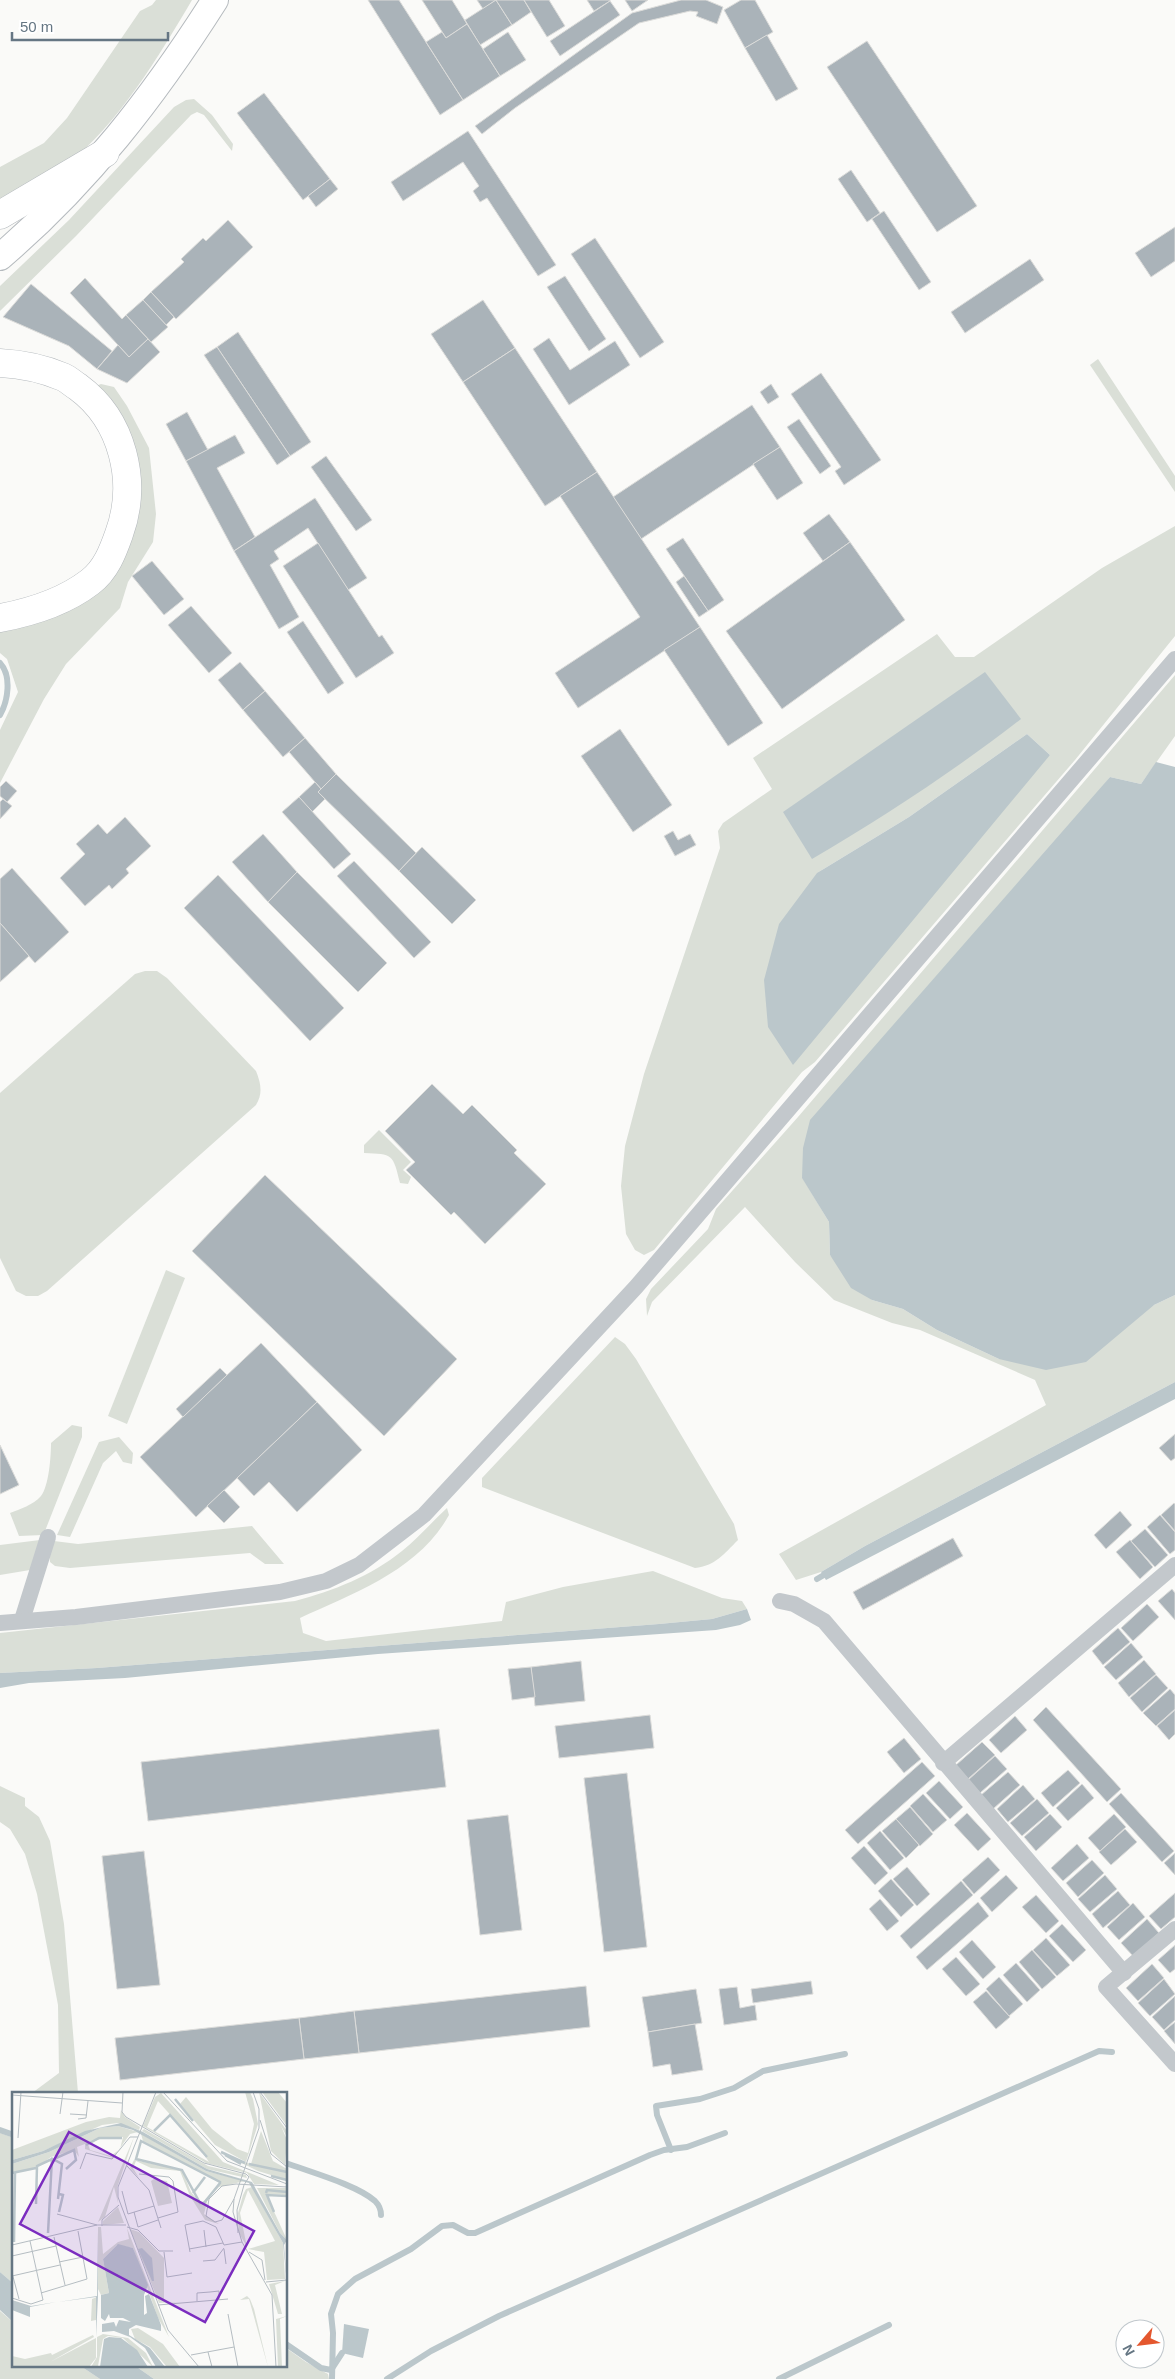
<svg xmlns="http://www.w3.org/2000/svg" width="1175" height="2379" viewBox="0 0 1175 2379" font-family="Arial,sans-serif">
<style>
.green{fill:#dadfd7;fill-rule:evenodd}
.water{fill:#bbc7cb}
.lines{fill:none;stroke-linecap:round;stroke-linejoin:round}
.stream{stroke:#bbc7cb;stroke-width:6}
.building{fill:#aab3b9;stroke:#dcdcda}
.primary-casing{stroke:#b5babe;stroke-width:28}
.motorway-casing{stroke:#b4b9bd;stroke-width:29}
.minor{stroke:#c3c8cc;stroke-width:16}
.primary{stroke:#fff;stroke-width:26}
.motorway{stroke:#fff;stroke-width:28}
.inset-river{fill:none;stroke:#bbc7cb;stroke-width:2.5}
.inset-road{fill:none;stroke:#b5bdc2;stroke-width:1}
.view{fill:#7b2cbf;fill-opacity:0.15;stroke:#7b2cbf;stroke-width:2.5}
.inset-edge{fill:none;stroke:#657683;stroke-width:2.5}
</style>
<rect width="100%" height="100%" fill="#fafaf8"/>
<g class="green">
<path d="M156 0H192C159 56 118 125 66 165 47 181 21 191 0 203V167L44 143 67 118 140 11 152 5Z"/>
<polygon points="194,99 212,115 233,144 232,151 204,115 197,112 191,115 76,236 0,311 0,286 69,220 174,107 186,100"/>
<polygon points="1098,359 1175,476 1175,492 1090,365"/>
<polygon points="101,384 114,387 127,406 149,448 156,514 153,542 128,582 120,608 66,664 44,699 0,783 0,730 18,692 7,659 0,653 0,627 56,613 130,526 93,387"/>
<path d="M1175 526V636L1075 760 815 1062 802 1072 654 1250 644 1255 635 1250 626 1234 621 1186 625 1146 644 1074 720 848 718 831 723 823 772 789 753 758 937 634 955 657H974L1102 568ZM1027 734 1050 755 817 873 909 817Z"/>
<polygon points="1175,675 1175,736 1141,784 1110,777 802,1177 829,1222 830,1255 872,1300 903,1309 937,1330 999,1359 1154,1305 1175,1295 1175,1382 865,1546 821,1572 796,1580 779,1554 1046,1405 1035,1380 920,1330 892,1323 834,1300 795,1262 745,1207 652,1302 647,1316 646,1299 651,1289 708,1229 716,1209 798,1117"/>
<path d="M145 971H157L167 978 256 1071C261 1084 263 1093 256 1105L47 1291 38 1296H26L16 1291 0 1258V1093L135 974Z"/>
<path d="M379 1130 411 1162 403 1170 411 1177 408 1184 400 1183C393 1154 393 1154 364 1153V1145Z"/>
<polygon points="166,1270 185,1278 127,1424 108,1416"/>
<path d="M615 1337 625 1344 636 1359 734 1524 738 1540C724 1554 715 1566 695 1568L482 1487V1478Z"/>
<path d="M72 1425 82 1427V1437L45 1531 43 1535 19 1536 10 1513C20 1509 33 1505 41 1496 49 1486 51 1456 51 1443Z"/>
<polygon points="119,1437 133,1453 132,1464 123,1462 116,1451 103,1463 70,1537 57,1535 99,1442"/>
<path d="M447 1508 449 1515C419 1570 354 1593 300 1618L303 1633 326 1641 502 1621 506 1602 563 1587 653 1571 722 1598 742 1601 747 1609 712 1619 659 1624 97 1668 0 1673V1633L295 1601C333 1591 371 1576 402 1551 418 1538 432 1522 447 1508Z"/>
<polygon points="252,1526 284,1564 265,1564 250,1553 70,1568 55,1566 50,1562 49,1551 54,1541 78,1544"/>
<polygon points="40,1540 30,1570 0,1575 0,1545"/>
<polygon points="0,1786 25,1798 25,1806 39,1817 50,1841 64,1924 78,2093 32,2093 59,2073 58,2005 37,1894 25,1854 10,1829 0,1822"/>
<polygon points="0,2133 14,2138 14,2284 0,2272"/>
<polygon points="0,2311 14,2323 14,2365 79,2365 100,2379 0,2379"/>
<polygon points="286,2348 306,2362 328,2374 329,2379 154,2379 134,2365 286,2365"/>
</g>
<g class="water">
<path d="M985 672 1021 719C954 771 885 816 812 859L783 812Z"/>
<polygon points="1027,734 1050,755 793,1065 768,1027 764,980 779,924 817,873 909,817"/>
<polygon points="1156,762 1175,767 1175,1295 1154,1305 1086,1362 1046,1370 999,1359 937,1330 903,1309 872,1300 851,1288 830,1255 829,1222 802,1178 803,1148 810,1120 1110,777 1141,784"/>
<polygon points="1175,1382 1175,1399 826,1580 821,1572 865,1546"/>
<polygon points="747,1609 751,1620 740,1625 716,1630 378,1654 125,1678 29,1683 0,1688 0,1673 97,1668 659,1624 712,1619"/>
<polygon points="0,2272 14,2284 14,2323 0,2310"/>
<polygon points="344,2324 369,2329 363,2358 342,2353"/>
<polygon points="79,2365 134,2365 154,2379 100,2379"/>
</g>
<g class="lines">
<g class="stream">
<path d="M0 663C12 676 8 701 0 715"/>
<polyline points="817,1579 829,1572"/>
<polyline points="0,2130 14,2135"/>
<polyline points="671,2150 657,2115 656,2106 700,2099 734,2088 763,2071 845,2054"/>
<path d="M286 2163C310 2172 357 2185 375 2201 379 2205 381 2210 381 2215"/>
<polyline points="286,2344 321,2368 331,2370 342,2353"/>
<polyline points="332,2379 333,2333 331,2314 338,2294 355,2279 411,2249 442,2226 453,2225 468,2233 475,2233 650,2155 664,2150 687,2147 725,2133"/>
<polyline points="387,2379 431,2351 499,2316 1099,2051 1112,2052"/>
<polyline points="779,2379 889,2325"/>
</g>
</g>
<g class="building">
<polygon points="368,0 399,0 463,100 440,115"/>
<polygon points="422,0 452,0 467,24 446,38"/>
<polygon points="477,0 496,0 483,9"/>
<polygon points="496,0 512,25 480,45 465,20"/>
<polygon points="496,0 524,0 531,12 512,25"/>
<polygon points="524,0 549,0 565,26 547,37"/>
<polygon points="587,0 610,0 610,1 594,11"/>
<polygon points="625,0 648,0 632,11"/>
<polygon points="681,0 706,0 723,7 717,24 696,16 698,12 690,11 639,23 515,108 482,134 475,126 632,13"/>
<polygon points="741,0 755,0 773,32 745,48 724,10"/>
<polygon points="610,1 620,15 560,56 550,41"/>
<polygon points="467,24 500,76 463,100 426,42 442,32 446,38"/>
<polygon points="508,32 526,60 500,76 483,49"/>
<polygon points="767,35 798,89 776,101 745,48"/>
<polygon points="867,41 977,206 937,232 827,67"/>
<polygon points="264,93 330,179 303,200 237,113"/>
<polygon points="468,131 556,265 538,276 487,198 480,202 473,191 479,186 463,162 403,201 391,182"/>
<polygon points="851,170 880,213 867,222 838,179"/>
<polygon points="330,179 338,189 316,207 308,196"/>
<polygon points="884,211 931,282 919,290 872,219"/>
<polygon points="228,220 253,247 176,319 151,292 184,262 181,259 203,238 206,241"/>
<polygon points="1175,227 1175,261 1151,277 1135,253"/>
<polygon points="595,238 664,342 640,358 571,254"/>
<polygon points="1030,259 1044,280 965,333 951,312"/>
<polygon points="565,276 606,339 589,351 547,287"/>
<polygon points="85,278 122,319 126,315 148,339 129,357 70,293"/>
<polygon points="31,284 112,351 97,369 69,346 3,317"/>
<polygon points="151,292 174,317 166,325 143,300"/>
<polygon points="143,300 168,327 151,342 126,315"/>
<polygon points="483,300 515,348 463,382 431,334"/>
<polygon points="238,332 311,442 290,456 217,347"/>
<polygon points="549,338 570,370 615,341 630,365 569,405 533,349"/>
<polygon points="148,339 160,352 127,383 97,369 118,345 129,357"/>
<polygon points="217,347 290,456 277,465 204,355"/>
<polygon points="515,348 597,472 545,506 463,382"/>
<polygon points="821,373 881,460 844,485 835,471 841,467 791,394"/>
<polygon points="771,384 779,397 768,404 760,392"/>
<polygon points="752,405 780,447 641,539 613,497"/>
<polygon points="187,412 208,450 186,461 166,424"/>
<polygon points="799,419 831,466 820,474 787,427"/>
<polygon points="235,435 245,453 217,468 255,537 234,551 186,461"/>
<polygon points="780,447 803,483 777,500 753,464"/>
<polygon points="326,456 372,520 356,531 311,467"/>
<polygon points="597,472 700,627 578,708 555,673 640,617 560,496"/>
<polygon points="315,498 367,578 348,590 308,528 274,551 279,559 270,565 299,617 279,629 234,551"/>
<polygon points="829,514 850,542 823,561 803,533"/>
<polygon points="683,538 724,600 708,611 666,549"/>
<polygon points="850,542 905,620 782,709 726,631"/>
<polygon points="318,543 379,637 382,635 394,653 356,678 283,566"/>
<polygon points="152,561 184,599 164,615 132,576"/>
<polygon points="684,576 708,611 699,617 676,582"/>
<polygon points="191,606 232,653 209,673 168,625"/>
<polygon points="303,621 344,683 328,694 287,632"/>
<polygon points="700,627 763,723 728,746 664,650"/>
<polygon points="240,662 265,691 243,710 218,680"/>
<polygon points="265,691 305,738 283,757 243,710"/>
<polygon points="620,729 672,805 633,832 581,756"/>
<polygon points="305,738 336,774 321,789 289,752"/>
<polygon points="336,774 416,853 399,871 318,792"/>
<polygon points="6,781 17,791 7,802 0,796 0,787"/>
<polygon points="315,782 321,789 318,792 325,799 312,812 299,797"/>
<polygon points="299,797 351,854 334,869 282,812"/>
<polygon points="3,799 12,806 0,819 0,802"/>
<polygon points="125,817 151,846 126,869 129,873 112,889 109,885 85,906 60,878 85,854 76,844 98,824 107,834"/>
<polygon points="673,831 678,840 690,834 696,845 675,856 664,836"/>
<polygon points="263,834 297,872 268,902 232,862"/>
<polygon points="422,847 476,900 452,924 399,871"/>
<polygon points="354,861 431,942 414,958 337,876"/>
<polygon points="12,868 69,932 35,963 0,923 0,879"/>
<polygon points="297,872 387,963 358,992 268,902"/>
<polygon points="218,875 344,1008 310,1041 184,908"/>
<polygon points="0,923 29,956 0,982"/>
<polygon points="432,1084 463,1114 472,1105 517,1150 514,1153 546,1184 485,1244 454,1212 451,1215 406,1170 415,1162 385,1131"/>
<polygon points="265,1175 457,1359 384,1436 192,1251"/>
<polygon points="261,1343 317,1402 196,1517 140,1457"/>
<polygon points="220,1368 227,1375 183,1417 176,1409"/>
<polygon points="317,1402 362,1450 297,1512 269,1482 254,1496 237,1478"/>
<polygon points="1175,1434 1175,1458 1171,1461 1159,1448"/>
<polygon points="0,1445 19,1485 0,1494"/>
<polygon points="224,1490 240,1507 224,1523 207,1506"/>
<polygon points="1174,1503 1175,1504 1175,1531 1161,1515"/>
<polygon points="1120,1511 1132,1525 1106,1549 1094,1535"/>
<polygon points="1160,1515 1175,1532 1175,1550 1170,1554 1147,1527"/>
<polygon points="1145,1529 1168,1555 1155,1567 1131,1541"/>
<polygon points="953,1538 963,1556 863,1610 853,1592"/>
<polygon points="1130,1540 1153,1567 1140,1579 1116,1552"/>
<polygon points="1172,1589 1175,1593 1175,1620 1158,1601"/>
<polygon points="1147,1604 1159,1617 1133,1641 1121,1628"/>
<polygon points="1118,1628 1130,1642 1103,1665 1092,1651"/>
<polygon points="1131,1643 1143,1657 1116,1680 1104,1667"/>
<polygon points="1144,1660 1156,1674 1129,1697 1118,1683"/>
<polygon points="581,1661 585,1701 535,1706 531,1667"/>
<polygon points="531,1667 535,1697 512,1700 508,1669"/>
<polygon points="1156,1675 1168,1688 1142,1712 1130,1698"/>
<polygon points="1170,1689 1175,1695 1175,1709 1156,1726 1143,1713"/>
<polygon points="1046,1707 1121,1789 1107,1802 1033,1720"/>
<polygon points="1175,1710 1175,1734 1169,1740 1157,1726"/>
<polygon points="650,1715 654,1748 559,1758 555,1726"/>
<polygon points="1015,1716 1027,1730 1001,1753 989,1740"/>
<polygon points="439,1729 446,1787 148,1821 141,1762"/>
<polygon points="904,1738 921,1759 904,1773 887,1752"/>
<polygon points="982,1742 995,1755 968,1779 956,1765"/>
<polygon points="995,1756 1007,1769 980,1793 968,1780"/>
<polygon points="922,1762 935,1776 858,1844 845,1830"/>
<polygon points="1068,1770 1080,1783 1053,1807 1041,1793"/>
<polygon points="1008,1772 1020,1785 993,1809 981,1795"/>
<polygon points="627,1773 647,1947 604,1952 584,1778"/>
<polygon points="939,1781 963,1807 950,1819 926,1793"/>
<polygon points="1082,1784 1094,1798 1068,1821 1056,1808"/>
<polygon points="1023,1785 1035,1799 1008,1822 997,1809"/>
<polygon points="1121,1793 1174,1851 1162,1862 1109,1804"/>
<polygon points="923,1794 947,1820 933,1832 910,1806"/>
<polygon points="1037,1799 1049,1813 1022,1836 1010,1823"/>
<polygon points="910,1807 933,1834 920,1846 896,1819"/>
<polygon points="967,1813 991,1839 978,1851 954,1825"/>
<polygon points="1050,1814 1062,1827 1036,1851 1024,1837"/>
<polygon points="1114,1814 1126,1827 1100,1851 1088,1838"/>
<polygon points="508,1815 522,1930 480,1935 467,1820"/>
<polygon points="896,1819 919,1845 906,1858 882,1831"/>
<polygon points="1125,1829 1137,1842 1111,1865 1099,1852"/>
<polygon points="880,1831 904,1858 890,1870 867,1843"/>
<polygon points="1077,1844 1089,1858 1063,1881 1051,1868"/>
<polygon points="864,1846 888,1873 875,1885 851,1858"/>
<polygon points="144,1851 160,1985 117,1989 102,1856"/>
<polygon points="1175,1853 1175,1875 1164,1863"/>
<polygon points="988,1857 1000,1870 974,1894 962,1880"/>
<polygon points="1092,1860 1104,1873 1078,1897 1066,1883"/>
<polygon points="907,1867 930,1894 917,1906 893,1879"/>
<polygon points="1006,1875 1018,1888 992,1912 980,1898"/>
<polygon points="1105,1875 1117,1889 1090,1912 1078,1899"/>
<polygon points="891,1879 914,1905 901,1917 878,1891"/>
<polygon points="961,1881 973,1895 911,1949 900,1936"/>
<polygon points="1118,1891 1130,1905 1103,1928 1092,1914"/>
<polygon points="1175,1893 1175,1917 1161,1929 1149,1916"/>
<polygon points="1036,1895 1059,1921 1046,1933 1022,1907"/>
<polygon points="880,1899 899,1921 887,1931 869,1909"/>
<polygon points="978,1902 989,1916 927,1970 916,1957"/>
<polygon points="1133,1903 1145,1917 1119,1940 1107,1927"/>
<polygon points="1147,1919 1159,1933 1133,1956 1121,1943"/>
<polygon points="1062,1924 1086,1950 1073,1962 1049,1936"/>
<polygon points="1046,1938 1070,1965 1057,1976 1033,1950"/>
<polygon points="972,1940 996,1967 983,1979 959,1952"/>
<polygon points="1175,1945 1175,1969 1170,1973 1158,1960"/>
<polygon points="1032,1950 1056,1977 1042,1989 1019,1962"/>
<polygon points="956,1957 980,1984 966,1996 942,1969"/>
<polygon points="1016,1963 1040,1990 1027,2002 1003,1975"/>
<polygon points="1152,1964 1164,1978 1138,2001 1126,1988"/>
<polygon points="999,1977 1023,2004 1009,2016 986,1989"/>
<polygon points="1164,1979 1175,1994 1150,2016 1138,2003"/>
<polygon points="811,1981 813,1994 753,2003 751,1989"/>
<polygon points="586,1986 590,2027 359,2053 354,2011"/>
<polygon points="737,1987 740,2008 755,2005 757,2020 724,2025 719,1989"/>
<polygon points="696,1989 702,2023 648,2032 642,1997"/>
<polygon points="986,1991 1010,2017 996,2029 973,2002"/>
<polygon points="1175,1996 1175,2020 1164,2030 1152,2017"/>
<polygon points="354,2011 359,2053 304,2059 299,2018"/>
<polygon points="299,2018 304,2059 120,2080 115,2038"/>
<polygon points="1175,2022 1175,2044 1164,2031"/>
<polygon points="695,2024 703,2070 672,2075 670,2064 653,2067 648,2032"/>
</g>
<g class="lines">
<defs>
<path id="primary" d="M0 257C87 183 154 96 215 0"/>
<g id="motorway">
<polyline points="0,215 105,153"/>
<path d="M0 363C20 364 44 369 63 377 68 379 73 384 78 387 123 420 138 482 119 534 113 551 106 570 90 582 64 602 32 612 0 618"/>
</g>
</defs>
<use href="#primary" class="primary-casing"/>
<use href="#motorway" class="motorway-casing"/>
<g class="minor">
<polyline points="780,1601 794,1604 824,1621 1124,1973"/>
<polyline points="22,1620 48,1537"/>
<polyline points="0,1623 76,1617 280,1592 326,1581 359,1565 424,1515 636,1287 1175,659"/>
<polyline points="943,1763 1175,1565"/>
<polyline points="1175,1929 1106,1987 1175,2064"/>
</g>
<use href="#primary" class="primary"/>
<use href="#motorway" class="motorway"/>
</g>
<g transform="translate(12 2092)">
<rect width="275" height="275" fill="#fafaf8"/>
<path d="M233 0H238L241 7 246 32 234 70 203 53 168 12 174 5 200 37 225 57 236 61 242 32ZM247 0 275 39V45L269 34 275 48 273 73 259 59ZM250 0H266L275 11V34ZM149 1 211 70 267 93 242 92 235 81 194 71 131 34 143 5ZM146 9 186 54 197 70 135 35ZM109 18 113 25 128 35 127 38 106 31 90 33 31 59 0 68V58L74 30 97 25 108 26ZM106 34 126 40 118 42 101 66 73 57V52L65 55 67 65 62 58 39 65 25 75 0 81V72L37 60 88 36ZM93 45H111L108 57 99 64 78 58 76 52ZM132 37 196 74 234 83 235 86 195 77 130 39ZM249 39 261 69 275 77V88L246 79 215 64 239 72ZM129 42 194 79 233 89 207 95 196 106 192 122 207 132 193 128 178 104 168 79 139 76 124 69 121 76 127 86 118 76 122 68 170 78 179 100 189 112 208 91 131 49ZM122 45 105 96 106 111 102 95 93 125 86 130ZM142 87 155 89 160 111 146 114 139 89ZM240 95 271 151 273 187 255 188 252 160 236 157 263 149 236 98 228 121 235 155 227 141 226 121 231 103 234 97ZM245 96H275V103L254 102 275 148 268 141ZM106 115 112 131 91 133V129ZM86 135H89L91 162 106 150 117 147 115 136 157 245 146 226 121 156 105 153 91 167 97 201 89 203 86 197ZM118 137 127 140 152 166V210H169L147 211ZM273 189 263 193 270 222H266L257 192ZM235 204 238 207 242 217 256 275 237 207 228 208ZM85 205 84 228 79 229 80 207ZM275 224 268 227 270 275H266L264 227ZM126 236 151 252 168 275H155L138 255 123 247 119 237ZM91 242 116 246 134 261 141 275 111 246 96 244 91 247 86 274 79 275 85 265V245ZM81 243 82 245 38 270 84 246V266L77 275H0V264L13 267 39 261 40 263Z" fill="#dadfd7" fill-rule="evenodd"/>
<path d="M109 31 131 40 195 77 240 90 268 141 275 148 272 153 275 192 271 151 237 91 194 79 121 38 106 34 88 36 37 60 0 72V68L31 59 73 39ZM85 138 86 205 84 245V205L46 210 85 204ZM106 152 121 156 136 193 132 203V223L135 221 133 204 137 202 149 233V239L124 233 117 237V243L138 256 153 275H144L133 256 118 245 102 239 90 240V232L102 230 104 235 107 228 119 230 111 226H98L97 222 93 229 89 226V203L97 201 91 167ZM130 156 140 166 142 189H140L126 157ZM0 208 19 214 44 210 18 215V225L0 218ZM97 245 109 246 125 258 136 275H88L92 247Z" fill="#bbc7cb"/>
<path class="inset-river" d="M163 7 181 29M142 39 158 23 195 65M129 49 208 90V91L192 111H188L170 78 124 67ZM74 53 87 46H110M209 60 233 71M213 63 229 72M39 66 50 72 46 107M44 66 62 58 64 68 54 77M237 72 275 80M0 81 24 76M259 84 275 88M181 101 193 85M254 101 255 98 275 100M24 112 25 74 40 67M47 120 51 103 47 102M262 120 255 103 275 104M36 141 40 66M2 150 3 81"/>
<path class="inset-road" d="M111 0 110 20 114 25 192 71 234 82 237 85 232 93M144 0 106 95V105L156 238 187 275M151 0 215 69 275 92M241 0 247 17V36L222 107 221 120 230 150 260 203 264 275M248 0 275 36M0 3 110 11M48 22 51 0M58 22 75 23M66 27 74 26 76 9M248 28 259 62 275 75M6 46 9 0M115 74 137 98 149 136M68 77 74 61 100 67 118 45H126M127 82 157 85 161 89 166 120 146 126M110 99 116 122 142 114M222 107 210 128 203 130 194 124 197 107 210 94 224 92 275 95M122 120 126 135 146 128M45 122 85 133H114M90 134V128L107 113M115 135 126 138 147 159H161M192 138 194 155M226 141 225 118 232 93M42 145 53 193M0 153 85 133M177 157 211 151M212 157 214 172M152 160 155 185 180 181M178 160 173 133 191 129 204 135 212 153 230 150M237 160 250 168 253 188M0 164 44 154M191 169 203 168 212 156M47 170 71 165M0 181 7 207M0 184 48 173M254 190 275 188M29 201 75 187 66 139M0 206 19 212 31 208 18 149M185 209V201L198 200 207 199V207M146 213 216 207M216 222 226 275M196 260 200 275M179 263 222 255"/>
<path class="view" d="M57 40 242 139 193 230 8 132Z"/>
<rect width="275" height="275" class="inset-edge"/>
</g>
<g transform="translate(1140 2344) rotate(242)"><circle r="24" fill="#ffffff" stroke="#c1c8cd"/>
<path d="M0-4L9 19L0 12L-9 19Z" fill="#e4572e"/>
<text y="-8" font-size="14" font-weight="bold" text-anchor="middle" fill="#657683">N</text>
</g>
<path d="M12 32v8h156v-8" fill="none" stroke="#657683" stroke-width="2.5"/>
<text x="20" y="32" font-size="15" fill="#657683" stroke="#ffffff" stroke-width="4" paint-order="stroke">50 m</text>
</svg>
